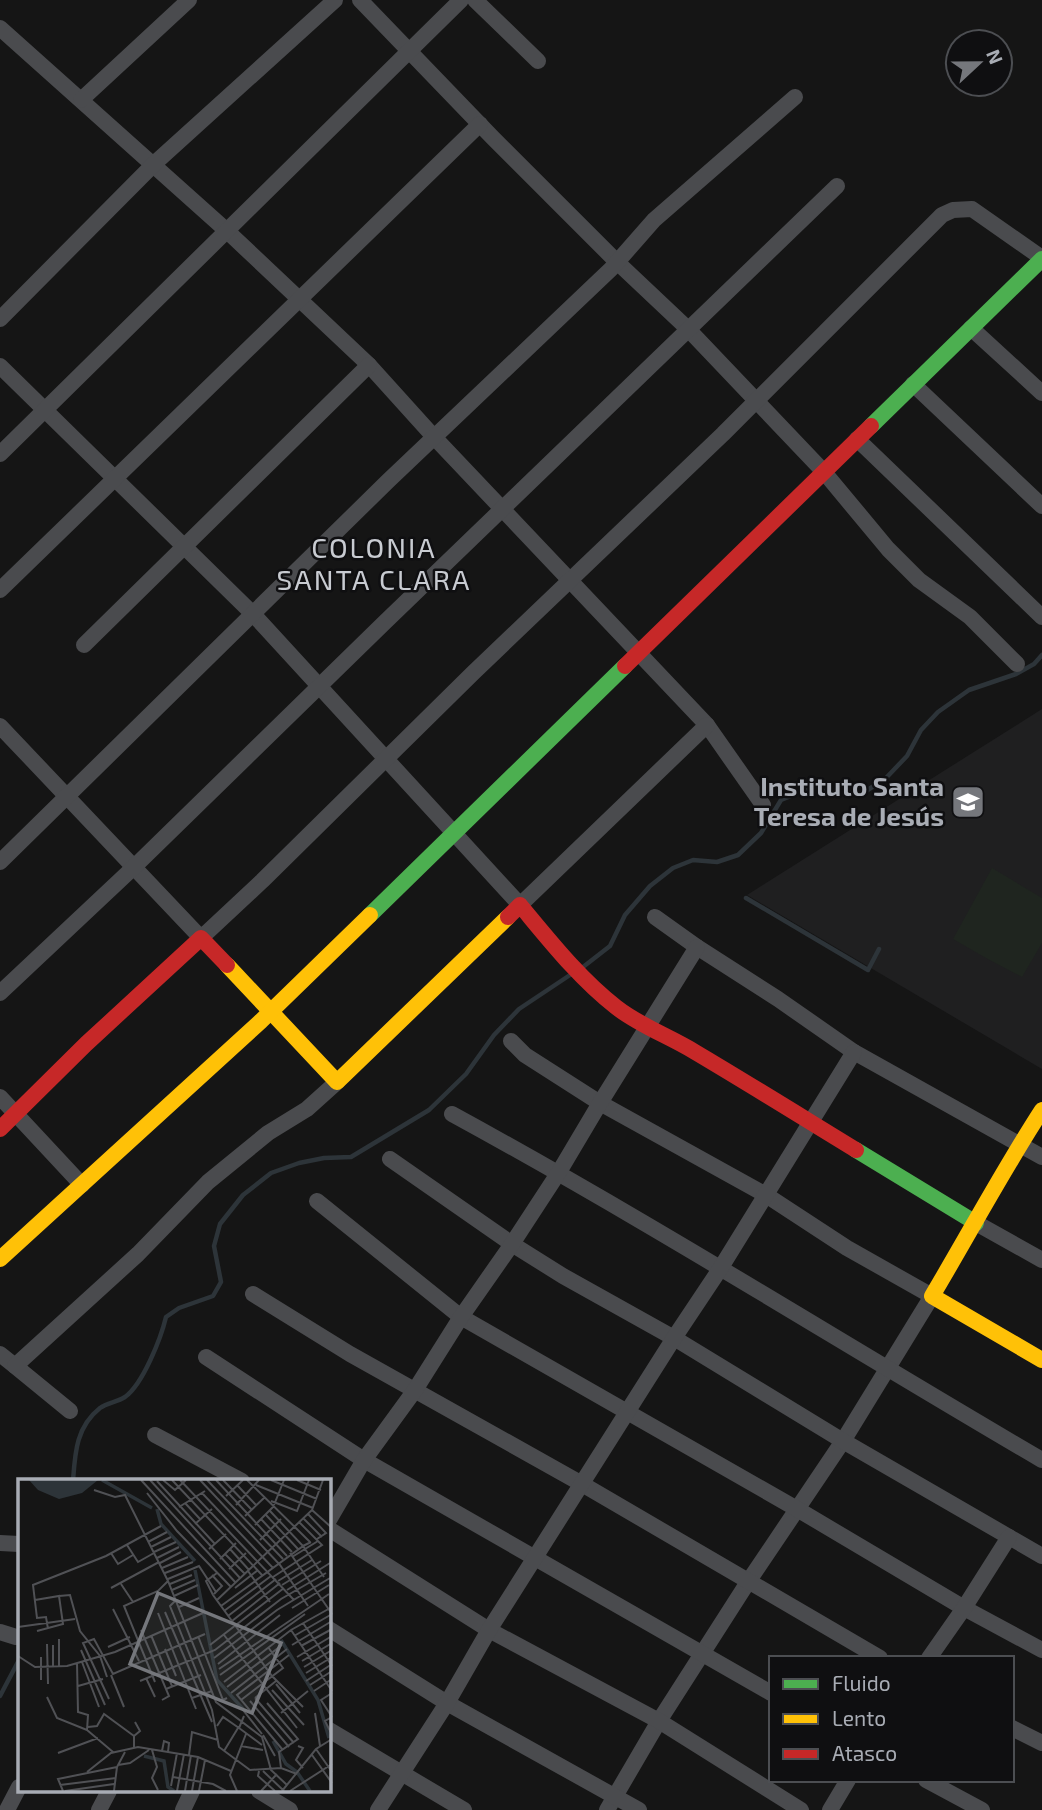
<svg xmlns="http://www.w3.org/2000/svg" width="1042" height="1810" viewBox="0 0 1042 1810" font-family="'Exo 2',sans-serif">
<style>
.built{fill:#1f1f20}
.green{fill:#1f251f}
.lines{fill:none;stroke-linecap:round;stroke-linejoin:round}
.stream{stroke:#2d3439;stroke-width:4.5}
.street{stroke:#4a4b4e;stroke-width:16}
.fast{stroke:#4caf50;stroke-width:16}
.slow{stroke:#ffc107;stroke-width:16}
.jam{stroke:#c62828;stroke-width:16}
.labels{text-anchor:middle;stroke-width:5;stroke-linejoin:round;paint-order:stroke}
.poi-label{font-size:26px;font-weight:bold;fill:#a8acb4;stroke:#0f0f11;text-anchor:end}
.neighbourhood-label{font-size:28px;letter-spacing:2px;fill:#c8cbd1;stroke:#0f0f11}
.inset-river{fill:none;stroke:#2d3439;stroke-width:3.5}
.inset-road{fill:none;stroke:#505155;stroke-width:2}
.view{fill:#75777c;fill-opacity:0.15;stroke:#75777c;stroke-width:3.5}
.inset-edge{fill:none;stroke:#a8acb4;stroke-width:3.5}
</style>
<rect width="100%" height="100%" fill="#151515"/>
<polygon class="built" points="1042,709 1042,1069 747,895"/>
<polygon class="green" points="992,868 1042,898 1042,943 1022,977 986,958 953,939"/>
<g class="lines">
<g class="stream">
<polyline points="746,898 868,970 879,949"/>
<polyline points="583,967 610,946 625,915 650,886 673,868 693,860 717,862 738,855 761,833 781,800 806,790 863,793 886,778 907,756 921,730 938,712 969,690 1016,674 1034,664 1042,655"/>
<path d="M73 1481C75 1453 76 1427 100 1408 107 1403 117 1402 125 1397 143 1384 161 1338 166 1317L179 1308 213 1296 221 1282 214 1246 220 1224 243 1195 271 1173 299 1163 324 1158 351 1157 429 1110 466 1074 494 1035 519 1009 570 975"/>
<polyline points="0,1696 19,1660"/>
</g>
<g class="street">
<polyline points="360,0 493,138 617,262 688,329 824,472 888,549 919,580 970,617 1017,664"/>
<polyline points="475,0 538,61"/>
<polyline points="0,28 227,231 369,365 434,437 707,725 763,805"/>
<polyline points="81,100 189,0"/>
<polyline points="0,319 155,163 335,0"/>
<polyline points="971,328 1042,393"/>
<polyline points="0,366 253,614 520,905 707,725"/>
<polyline points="913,384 1042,506"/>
<polyline points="857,439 1042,617"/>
<polyline points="0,454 461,0"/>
<polyline points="0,590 480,124"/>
<polyline points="84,645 369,365"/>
<polyline points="0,726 201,938 262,881 473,673 723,434 942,215 953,210 972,209 1042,258"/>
<polyline points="0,862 388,481 611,269 654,220 795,97"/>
<polyline points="655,917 697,947 778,999 854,1052 1042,1157"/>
<polyline points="0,993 134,867 384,623 837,186"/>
<polyline points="511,1041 525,1055 600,1103 766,1195 847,1248 932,1296 843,1441 748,1582 659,1721 607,1810"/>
<polyline points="0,1097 82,1185"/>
<path d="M452 1114C652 1223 845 1345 1042 1460"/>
<polyline points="390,1159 512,1244 563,1276 674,1338 843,1441 1042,1556"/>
<polyline points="317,1201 461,1317 797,1509 964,1608 1042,1650"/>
<polyline points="976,1223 1042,1260"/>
<polyline points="253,1294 350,1354 582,1484 880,1658"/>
<polyline points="0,1354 15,1366"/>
<polyline points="206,1357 364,1460 771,1693"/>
<polyline points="70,1411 15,1366 138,1254 208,1182 268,1133 307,1109 337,1082"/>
<polyline points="155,1435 242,1481"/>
<polyline points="329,1520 364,1460 415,1390 461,1317 512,1244 559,1172 600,1103 697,947"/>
<polyline points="329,1529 489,1630 659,1721 801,1810"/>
<polyline points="0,1543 19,1544"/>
<polyline points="329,1629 447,1703 639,1810"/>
<polyline points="0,1632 16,1637"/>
<polyline points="929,1658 964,1608 1009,1537"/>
<polyline points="1012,1728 1042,1743"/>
<polyline points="329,1730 464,1810"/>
<polyline points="926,1780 982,1810"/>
<polyline points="259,1791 290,1810"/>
<polyline points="7,1810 19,1787"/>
<polyline points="99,1810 109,1791"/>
<polyline points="183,1810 192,1791"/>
<polyline points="378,1810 447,1703 489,1630 674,1338 720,1269 854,1052"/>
<polyline points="830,1810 848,1780"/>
</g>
<g class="fast">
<polyline points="871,426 1042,259"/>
<polyline points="370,915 625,666"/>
<polyline points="856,1150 976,1223"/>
</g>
<g class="slow">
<polyline points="227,965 337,1082 508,917"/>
<path d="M1042 1110C1003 1170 969 1234 932 1296L1042 1360"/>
<polyline points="0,1259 261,1021 370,915"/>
</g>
<g class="jam">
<polyline points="625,666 871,426"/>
<path d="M508 917 520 905C550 941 579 978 616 1007 640 1026 669 1036 695 1052 749 1084 802 1117 856 1150"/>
<polyline points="0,1129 86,1044 201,938 227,965"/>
</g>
</g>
<defs>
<symbol id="school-square" viewBox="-11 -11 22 22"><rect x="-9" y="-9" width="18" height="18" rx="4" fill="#75777c" stroke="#0f0f11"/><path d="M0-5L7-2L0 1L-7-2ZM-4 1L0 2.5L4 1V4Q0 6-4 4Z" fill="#fff"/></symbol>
</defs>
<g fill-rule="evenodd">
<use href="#school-square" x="949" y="783" width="38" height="38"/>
</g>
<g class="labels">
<g class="poi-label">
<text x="944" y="796">Instituto Santa<tspan x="944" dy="30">Teresa de Jesús</tspan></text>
</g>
<g class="neighbourhood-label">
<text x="374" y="558">COLONIA<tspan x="374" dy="32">SANTA CLARA</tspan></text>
</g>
</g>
<g transform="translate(18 1479)">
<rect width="313" height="313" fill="#151515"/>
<path d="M11 1H80L64 14 41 20 20 11Z" fill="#2d3439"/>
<path class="inset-river" d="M84 1 134 29M139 30 143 45 177 82M177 91 199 201 225 230M263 161 300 221 311 259M255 262 268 285 279 293 292 312M126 277 146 282 150 308 156 312"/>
<path class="inset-road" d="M123 1 218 104M132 1 222 99M145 1 157 11 168 1M154 1 244 96M162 1 276 121M182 1 262 86 290 127M189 1 265 80M198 1 269 77M205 1 233 30M229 1 292 63M253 1 299 20M279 1 303 11M139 2 197 65M219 6 238 26M238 6 295 29M76 11 97 18 107 16 150 102 198 223 244 258 253 291 269 306M129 14 159 52 213 108M184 14 255 89M208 17 225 1M253 22 279 32 291 1M167 24 182 40M218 26 241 1M256 26 266 1M161 28 187 12M294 31 313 48M290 35 308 54 299 60M248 36 280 70M227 37 247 18M285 39 304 58M243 40 274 73M177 45 194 30M237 46 256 27M242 61 263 40M130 63 149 53M293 63 285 67 306 98M109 66 120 83 136 74M133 68 153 58M191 70 208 55M212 70 231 91M136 73 158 63M93 74 100 85 115 76M272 74 314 135M207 75 227 95M274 78 300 62M139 79 161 68M202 80 218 64M142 84 163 73M144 89 170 78M211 90 228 74M230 92 252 123M147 94 175 83M199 94 188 102 195 116 254 197 285 228M194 96 204 107 196 115M255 98 304 66 281 43M150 100 181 87 198 113M260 102 294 81M103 105 115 123M152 105 174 96M264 106 303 82M93 109 141 83M217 109 240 91M154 111 177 101M269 111 312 84M41 117 52 116 62 152 82 177 89 198M156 117 180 106M17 121 41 117 45 145 19 152M158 121 152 127 194 231 201 268 232 291 263 289 279 295M199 121 294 31 305 1M203 127 285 67 252 32M161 128 181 119M274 129 311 106M95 130 121 182M206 132 253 97M147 133 194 243M140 134 178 230M210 137 258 100M214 142 262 104M285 144 314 187M0 148 57 140M30 150 28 138 19 139 15 106 88 77 143 47M123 151 151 217 144 221M273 151 314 212M133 156 154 207M206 156 279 249M180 157 205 221 209 219M276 157 314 135M41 160V188M29 165 30 205M35 166V188M192 166 266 109M274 166 314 142M283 167 314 150M90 168 112 158M147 170 158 197M63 171 87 226M0 177 17 188 49 187 97 173 185 134M279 178 314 157M196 179 259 131 312 99M284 182 314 164M64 183 81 228M200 185 262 136M286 188 314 171M201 190 311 115M288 194 314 178M93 196 106 228M202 196 287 135M128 199 137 218M23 201V178M122 202 197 171 263 120 308 94M288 202 314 185M137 203 106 127 140 112 150 102M206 203 273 151 314 128M258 205 282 234M292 206 314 192M60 207 85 200M209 208 264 166M148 210 183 196M254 211 286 246M296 212 314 200M213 214 269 170M314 214 303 221 314 238M29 218 39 239 69 251 70 236 60 233 59 184M174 219 194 212M237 219 276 264M237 219 258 202M91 220 65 164 76 160 95 195 187 155M223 221 265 189 250 168M232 222 271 268M249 224 280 260 261 273 263 289M225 231 244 255M263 234 290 212M297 234 302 267M226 237 221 249 244 266M314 238 307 242 314 256M199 247 205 238 221 249M70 248 79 247 86 235 116 257M69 251 95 273M245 256 257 277M223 267 245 271M280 267 285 269 278 281 285 289M116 268V257L122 252 117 243M264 270 219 216 271 176M298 270 314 293M134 271 139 288 134 299 140 311M144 272 146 262 151 264 150 273M206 272 220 249M40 274 80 259M171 276 174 253 200 261M294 276 314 304M100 286 112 284 131 271M241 292 240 297 257 312M245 292 266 312M69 293 93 274 120 268 180 278 213 292M155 298 195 305 208 312M42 306 98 299M153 307 159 274M45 312 40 300 99 288M47 312 96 305M96 312 99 288 107 273M159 312 166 275M167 312 173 276M174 312 180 278M181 312 187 281M219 312 212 296 228 255M243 312 259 295M264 312 298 270 314 260M272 312 314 285"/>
<path class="view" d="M140 114 263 164 234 234 112 185Z"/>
<rect width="313" height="313" class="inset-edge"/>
</g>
<rect x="769" y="1656" width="245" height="126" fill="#0f0f11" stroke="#4c4e52" stroke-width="2"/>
<rect x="783" y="1679" width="35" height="10" fill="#4caf50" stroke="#4c4e52" stroke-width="2"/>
<text x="832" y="1691" font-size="21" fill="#a8acb4">Fluido</text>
<rect x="783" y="1714" width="35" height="10" fill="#ffc107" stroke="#4c4e52" stroke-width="2"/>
<text x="832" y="1726" font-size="21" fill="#a8acb4">Lento</text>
<rect x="783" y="1749" width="35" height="10" fill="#c62828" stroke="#4c4e52" stroke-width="2"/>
<text x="832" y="1761" font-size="21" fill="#a8acb4">Atasco</text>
<g transform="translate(979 63) rotate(68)"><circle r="33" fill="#0f0f11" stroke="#4c4e52" stroke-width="2"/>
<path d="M0-5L12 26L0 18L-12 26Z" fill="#75777c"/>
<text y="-10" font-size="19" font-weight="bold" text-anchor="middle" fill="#a8acb4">N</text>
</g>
</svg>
